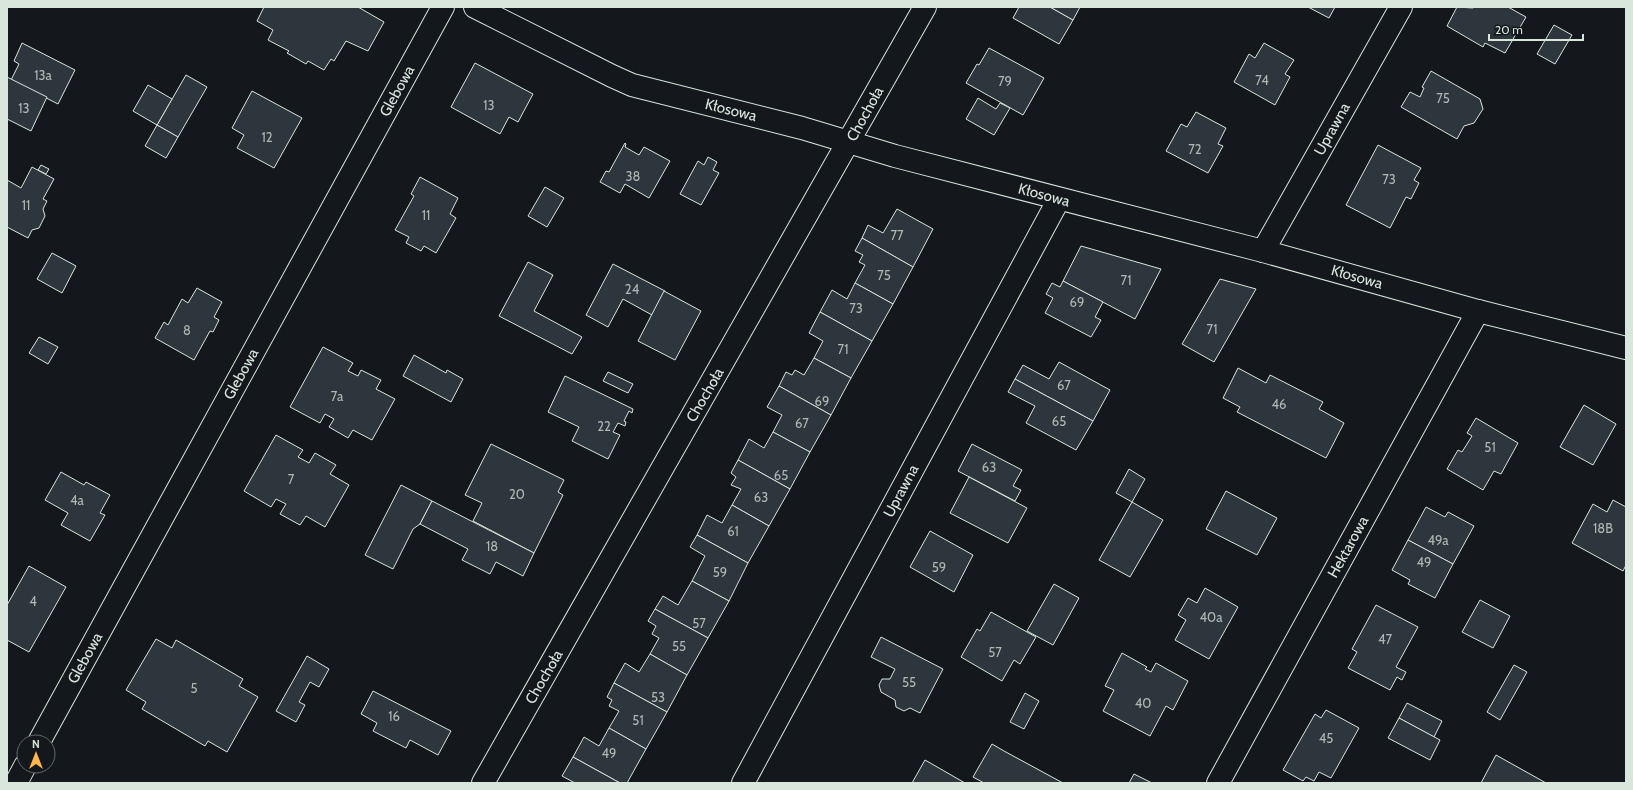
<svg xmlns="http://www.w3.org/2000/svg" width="1633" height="790" viewBox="0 0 1633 790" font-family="Cabin,sans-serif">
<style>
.building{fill:#2c363c;stroke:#d8e6dc}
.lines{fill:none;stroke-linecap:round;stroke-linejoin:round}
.minor-casing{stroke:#d8e6dc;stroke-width:24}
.minor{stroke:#14181c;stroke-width:22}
.labels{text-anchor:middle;stroke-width:3;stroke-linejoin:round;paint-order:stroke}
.number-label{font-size:13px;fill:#adbab4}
.street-label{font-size:15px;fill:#d8e6dc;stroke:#14181c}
</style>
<rect width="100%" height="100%" fill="#14181c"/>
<g class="building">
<polygon points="264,7 358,7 384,22 368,51 346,41 334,61 331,59 324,70 308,61 306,64 287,53 289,51 268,40 273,30 257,21"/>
<polygon points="1019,7 1050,7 1073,20 1059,44 1013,18"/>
<polygon points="1050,7 1080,7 1073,20"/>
<polygon points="1308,7 1335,7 1329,18"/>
<polygon points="1457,7 1473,8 1473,7 1508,7 1526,17 1505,53 1485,43 1483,47 1447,26"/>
<polygon points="1554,25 1572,35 1555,64 1537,54"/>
<polygon points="22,43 75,70 58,104 11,80 19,64 14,61"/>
<polygon points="1264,43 1294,60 1285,74 1290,77 1275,105 1234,82 1249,54 1255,58"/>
<polygon points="989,48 1044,78 1023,115 966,83 977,64 979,65"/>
<polygon points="475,63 533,94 518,122 509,117 500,134 451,107"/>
<polygon points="1431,71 1480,99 1483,109 1474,123 1464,126 1457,139 1401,107 1410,92 1420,97 1424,88 1422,87"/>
<polygon points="186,75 207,87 178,137 157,125"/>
<polygon points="7,77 47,97 31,131 7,119"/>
<polygon points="148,85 172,99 157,125 133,111"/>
<polygon points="252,91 302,118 274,168 237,148 244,135 232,128"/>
<polygon points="978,98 996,109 1000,103 1010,108 994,135 966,119"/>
<polygon points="1196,112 1226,128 1218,144 1223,146 1208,173 1166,151 1181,124 1187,127"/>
<polygon points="157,125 178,137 166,158 145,146"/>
<polygon points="625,143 626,144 625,147 639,155 644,147 670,161 649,198 625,184 620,193 600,182 606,171 609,172"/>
<polygon points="1378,145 1421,168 1414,180 1419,183 1411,199 1406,197 1390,228 1346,205"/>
<polygon points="708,157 717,162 713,170 719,173 701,205 680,194 698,161 704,165"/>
<polygon points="41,165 49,169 46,174 38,170"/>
<polygon points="32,167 54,179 43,199 47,201 43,209 45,216 39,228 32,230 28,238 7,227 7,180 21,188"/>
<polygon points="420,177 458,198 450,214 456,218 436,253 424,246 421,251 406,243 409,237 395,230 414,196 411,194"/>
<polygon points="545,187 564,198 547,227 528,216"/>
<polygon points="897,209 933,229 913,267 862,238 868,225 883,233"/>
<polygon points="862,238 913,267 893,304 855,283 865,265 859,262 863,255 855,251"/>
<polygon points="1081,246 1161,269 1135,319 1063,281"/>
<polygon points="52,253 76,266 62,293 37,279"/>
<polygon points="528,262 553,275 534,311 582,337 572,354 499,316"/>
<polygon points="613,264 665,291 652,315 623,299 608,327 586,315"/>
<polygon points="1220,279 1256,289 1214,362 1182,344"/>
<polygon points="1063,281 1103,302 1095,317 1101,320 1091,337 1045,313 1053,298 1046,294 1052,283 1060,287"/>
<polygon points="855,283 893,304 872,341 820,312 832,290 847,299"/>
<polygon points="197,288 222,302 214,317 219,320 213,332 210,331 194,360 155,338 164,322 168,325 182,299 188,303"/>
<polygon points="664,291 701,311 675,360 638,341"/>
<polygon points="820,312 872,341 851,378 814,358 823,341 809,333"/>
<polygon points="39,337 58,347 48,364 29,353"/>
<polygon points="323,347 353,363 348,371 358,376 361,370 381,380 376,389 395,399 372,440 353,430 348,438 329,427 334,419 325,414 320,423 290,407"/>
<polygon points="414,355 446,373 447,370 463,379 451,402 403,376"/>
<polygon points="814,358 851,378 831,415 779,386 786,372 792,375 795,370 804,375"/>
<polygon points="1059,362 1110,390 1093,421 1015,379 1023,365 1049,379"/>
<polygon points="1238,368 1266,383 1270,375 1323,402 1319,409 1344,423 1326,458 1237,412 1240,407 1223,398"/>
<polygon points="608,372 633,384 628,393 603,381"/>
<polygon points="565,376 633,409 632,413 629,411 624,421 626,422 625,426 618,423 613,432 620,435 608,459 572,441 579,427 548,412"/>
<polygon points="1015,379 1093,421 1076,450 1026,423 1035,406 1008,392"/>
<polygon points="779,386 831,415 810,452 773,432 782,415 767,407"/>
<polygon points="1584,405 1616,424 1593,465 1560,447"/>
<polygon points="1476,418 1518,443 1501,474 1494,471 1483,490 1447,469 1458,450 1462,452 1472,436 1467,433"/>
<polygon points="773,432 810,452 790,489 738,460 749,439 764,448"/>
<polygon points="276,435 303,450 298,457 309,463 315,453 336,465 330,474 349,485 325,527 306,516 300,525 280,514 286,504 276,499 271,507 244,491"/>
<polygon points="491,444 564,480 558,492 563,495 534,553 473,521 482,503 465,495"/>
<polygon points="972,444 1022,470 1013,486 1021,490 1015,501 958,471"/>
<polygon points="738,460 790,489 769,526 732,505 741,489 731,485 736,477 731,473"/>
<polygon points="1129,469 1145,479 1132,502 1116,493"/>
<polygon points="61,472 84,485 86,482 110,495 100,513 105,515 90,541 61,525 68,513 45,500"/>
<polygon points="969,477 1027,508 1008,543 950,513"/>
<polygon points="401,485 432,501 420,524 413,529 393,569 365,555"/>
<polygon points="1226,491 1277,518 1257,555 1206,529"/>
<polygon points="1613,500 1626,507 1626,565 1623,571 1572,543 1593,504 1607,512"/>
<polygon points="432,501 534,553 523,576 496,562 490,574 462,560 468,549 420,524"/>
<polygon points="1132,502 1163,520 1130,577 1099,560"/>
<polygon points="732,505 769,526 748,563 697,535 707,515 722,523"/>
<polygon points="1426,507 1445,517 1448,512 1474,526 1453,564 1408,540"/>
<polygon points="930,531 973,555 954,592 910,567"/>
<polygon points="697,535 748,563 729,601 692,581 705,556 690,547"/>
<polygon points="1408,540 1453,564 1435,598 1408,584 1410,580 1392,570"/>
<polygon points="29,566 66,587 29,652 7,640 7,605"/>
<polygon points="692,581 729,601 708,638 655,609 663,596 678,605"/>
<polygon points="1054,584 1079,598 1053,645 1027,631"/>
<polygon points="1205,588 1238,607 1209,659 1175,640 1186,620 1178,615 1188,598 1197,603"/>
<polygon points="1480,600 1510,616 1493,648 1462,632"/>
<polygon points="1376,605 1418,627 1396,667 1406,672 1402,680 1397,677 1390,690 1348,668 1357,652 1352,649"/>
<polygon points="655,609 708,638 687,675 650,654 659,638 652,634 656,626 648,621"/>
<polygon points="991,612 1036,637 1020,664 1014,660 1002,681 961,657 977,629 980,631"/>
<polygon points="881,637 943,669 920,713 910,708 904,711 896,707 895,700 881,692 879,685 882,679 890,679 895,669 871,657"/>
<polygon points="156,639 172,648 176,640 243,679 239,686 258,697 227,752 208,741 205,746 142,709 146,702 126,690"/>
<polygon points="1122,653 1147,667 1145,669 1151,672 1156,663 1188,681 1173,710 1166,706 1150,736 1103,711 1114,690 1105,686"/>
<polygon points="650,654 687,675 667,712 614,683 625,663 639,672"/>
<polygon points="307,656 329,669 319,687 310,682 299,702 305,705 296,722 276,711"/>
<polygon points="1514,665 1527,672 1500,720 1487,712"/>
<polygon points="614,683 667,712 646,749 609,728 619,711 609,706 612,700 607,697"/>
<polygon points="373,691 451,731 438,755 410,740 406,748 373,731 377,723 361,714"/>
<polygon points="1025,693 1039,701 1024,729 1010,722"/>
<polygon points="1407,703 1442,721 1434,737 1399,718"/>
<polygon points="1326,710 1359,728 1331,778 1319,772 1314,781 1306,777 1303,781 1283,770 1315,714 1321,718"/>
<polygon points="1399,718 1440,740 1430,760 1388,738"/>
<polygon points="609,728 646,749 627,783 620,783 573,757 584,737 599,746"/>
<polygon points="992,744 1004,751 1063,783 984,783 973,777"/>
<polygon points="1496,755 1546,783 1481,783"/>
<polygon points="573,757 620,783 575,783 562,776"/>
<polygon points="925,760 965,783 912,783"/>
<polygon points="1134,774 1152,783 1129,783"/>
</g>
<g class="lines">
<defs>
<g id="minor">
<polyline points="475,7 612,76 632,85 802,128 895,156 1263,251 1478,311 1626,348"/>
<polyline points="1263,251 1401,7"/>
<polyline points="39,742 443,7"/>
<polyline points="16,783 25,766"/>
<polyline points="483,783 925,7"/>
<polyline points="743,783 1059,199"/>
<polyline points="1218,783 1478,311"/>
</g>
</defs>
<use href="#minor" class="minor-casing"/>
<use href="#minor" class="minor"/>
</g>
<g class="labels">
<g class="number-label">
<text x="43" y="80">13a</text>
<text x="1262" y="85">74</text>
<text x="1005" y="86">79</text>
<text x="1443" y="103">75</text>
<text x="489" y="110">13</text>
<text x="24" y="113">13</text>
<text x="267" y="142">12</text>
<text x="1195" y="154">72</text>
<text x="633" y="181">38</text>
<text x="1389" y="184">73</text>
<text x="26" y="210">11</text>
<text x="426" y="220">11</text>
<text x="897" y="240">77</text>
<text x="884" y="280">75</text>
<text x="1126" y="285">71</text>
<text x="632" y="294">24</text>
<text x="1077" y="307">69</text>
<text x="856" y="313">73</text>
<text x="1212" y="334">71</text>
<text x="187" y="335">8</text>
<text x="843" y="354">71</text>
<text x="1064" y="390">67</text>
<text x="337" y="401">7a</text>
<text x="822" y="406">69</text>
<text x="1279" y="409">46</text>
<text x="1059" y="426">65</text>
<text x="802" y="428">67</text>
<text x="604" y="431">22</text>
<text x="1490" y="452">51</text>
<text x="989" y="472">63</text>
<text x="781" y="480">65</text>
<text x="291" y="484">7</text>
<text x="517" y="499">20</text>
<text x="761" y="502">63</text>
<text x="77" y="505">4a</text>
<text x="1603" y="533">18B</text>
<text x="733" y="536">61</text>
<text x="1438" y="545">49a</text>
<text x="492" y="551">18</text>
<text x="1424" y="567">49</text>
<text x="939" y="572">59</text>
<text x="720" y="577">59</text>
<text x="33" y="606">4</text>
<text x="1211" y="622">40a</text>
<text x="699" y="628">57</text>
<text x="1385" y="644">47</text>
<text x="679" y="651">55</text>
<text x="995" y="657">57</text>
<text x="909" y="687">55</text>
<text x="194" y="693">5</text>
<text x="658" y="702">53</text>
<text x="1143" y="708">40</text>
<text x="394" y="721">16</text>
<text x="638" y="725">51</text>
<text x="1326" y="743">45</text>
<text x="609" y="758">49</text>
</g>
<g class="street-label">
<text transform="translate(397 91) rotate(-61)" y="5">Glebowa</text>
<text transform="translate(731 110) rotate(14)" y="5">Kłosowa</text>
<text transform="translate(865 114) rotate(-61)" y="5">Chochoła</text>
<text transform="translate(1332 129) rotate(-61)" y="5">Uprawna</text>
<text transform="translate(1044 195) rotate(15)" y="5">Kłosowa</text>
<text transform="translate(1357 277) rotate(16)" y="5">Kłosowa</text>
<text transform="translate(241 374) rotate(-61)" y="5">Glebowa</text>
<text transform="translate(705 395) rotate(-60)" y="5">Chochoła</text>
<text transform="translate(901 491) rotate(-62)" y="5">Uprawna</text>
<text transform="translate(1348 547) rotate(-61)" y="5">Hektarowa</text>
<text transform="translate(85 658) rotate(-61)" y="5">Glebowa</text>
<text transform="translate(544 677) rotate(-60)" y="5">Chochoła</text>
</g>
</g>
<rect width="1633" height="790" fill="none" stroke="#d8e6dc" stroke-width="16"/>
<g transform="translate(36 754)"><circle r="19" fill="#14181c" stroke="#626a69"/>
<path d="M0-3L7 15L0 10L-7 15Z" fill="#ffb74d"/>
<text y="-6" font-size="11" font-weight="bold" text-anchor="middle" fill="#d8e6dc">N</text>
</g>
<path d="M1489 34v6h94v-6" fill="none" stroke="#d8e6dc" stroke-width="2"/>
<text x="1495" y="34" font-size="12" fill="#d8e6dc" stroke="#14181c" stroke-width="3" paint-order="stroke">20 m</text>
</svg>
